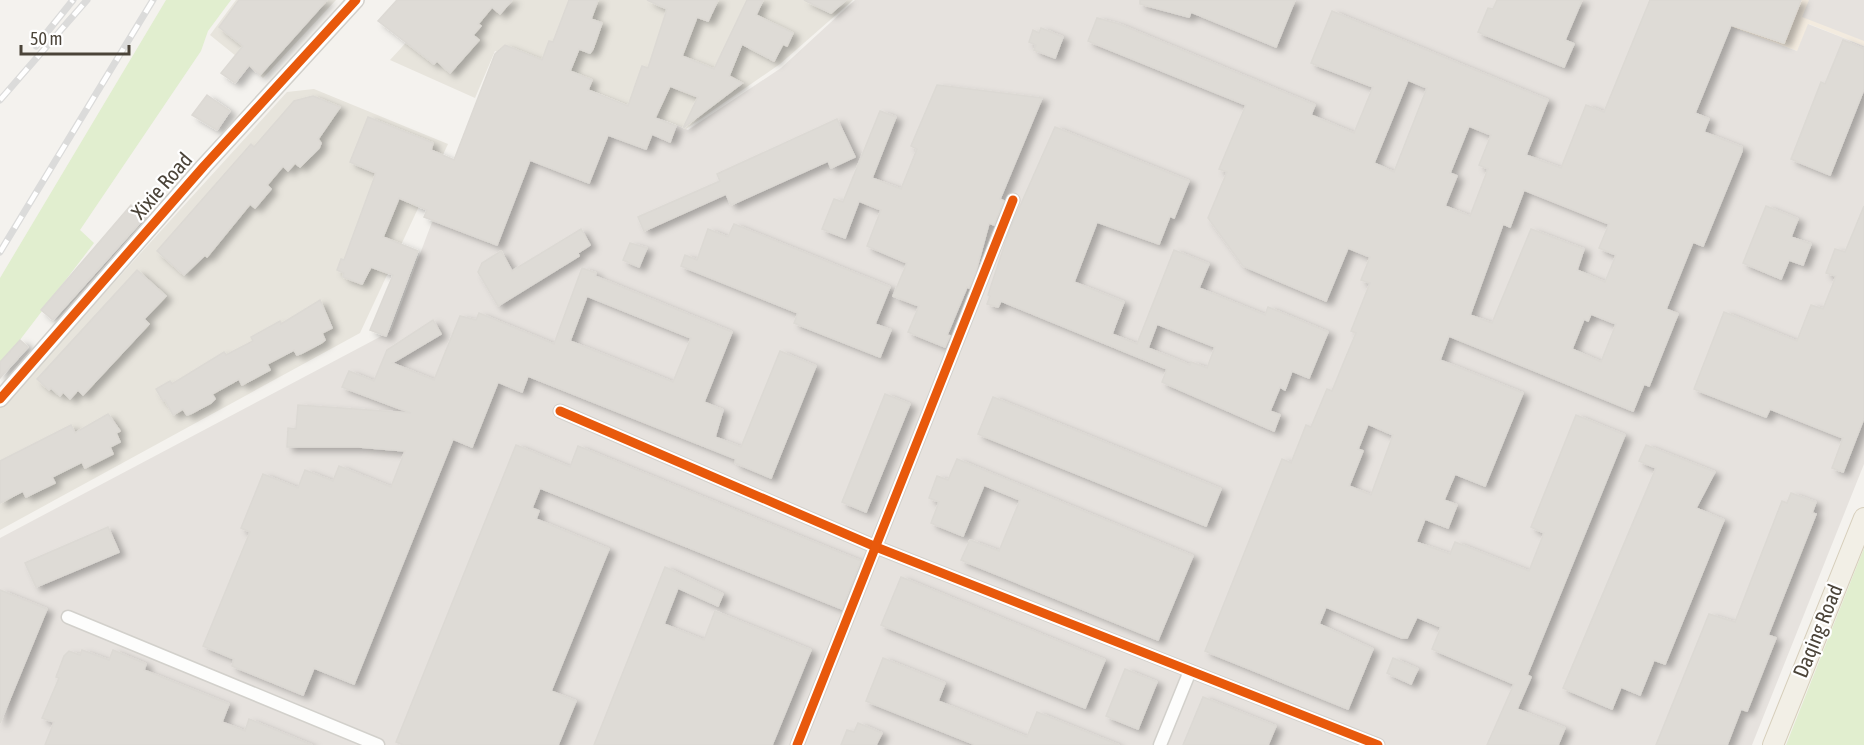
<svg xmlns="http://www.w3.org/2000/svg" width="1864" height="745" viewBox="0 0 1864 745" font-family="'Asap Condensed',sans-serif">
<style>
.residential{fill:#e7e4dc}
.commercial{fill:#f3ebdf}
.industrial{fill:#e6e2de}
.green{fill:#e1eecf}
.building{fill:#dedbd6;stroke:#dcd9d4;stroke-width:1.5;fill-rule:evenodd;filter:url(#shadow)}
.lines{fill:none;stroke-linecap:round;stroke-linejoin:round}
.minor-casing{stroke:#d2d0cb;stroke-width:15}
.tertiary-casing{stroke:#d2d0cb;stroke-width:18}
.primary-casing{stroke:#d6cebb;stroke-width:22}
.minor{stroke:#fdfdfc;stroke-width:12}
.tertiary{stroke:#fdfdfc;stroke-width:15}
.primary{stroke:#f2efe6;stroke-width:20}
.rail-casing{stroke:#dbdbda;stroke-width:7}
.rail{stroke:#fff;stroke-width:4.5;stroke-dasharray:14;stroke-linecap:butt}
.cycleway-casing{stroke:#fff;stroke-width:13}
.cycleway{stroke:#e8590c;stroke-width:9}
.labels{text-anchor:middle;stroke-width:4.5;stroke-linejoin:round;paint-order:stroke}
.street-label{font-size:21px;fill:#4b4439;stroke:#fff}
</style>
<defs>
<filter id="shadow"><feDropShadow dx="6" dy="4" stdDeviation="3" flood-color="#0004"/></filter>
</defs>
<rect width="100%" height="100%" fill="#f4f2ee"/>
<g class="residential">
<polygon points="236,0 336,0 263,78 210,35"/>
<polygon points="445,0 853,0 780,64 686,129 495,51 475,98 390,60"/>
<polygon points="314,89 448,144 360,333 0,530 0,408 287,92"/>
</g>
<polygon class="commercial" points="1742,0 1864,0 1864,46 1809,24 1797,51 1731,27"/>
<g class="industrial">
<polygon points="855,0 1742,0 1732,27 1797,51 1808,24 1864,46 1864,464 1752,745 0,745 0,538 391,331 496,52 688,130 781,68"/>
<polygon points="1809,0 1864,0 1864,41 1802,17"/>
</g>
<g class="green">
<polygon points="166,0 231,0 208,31 201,51 80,230 94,243 0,366 0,278"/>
<polygon points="1864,548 1864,745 1786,745"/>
</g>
<g class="building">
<polygon points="239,0 327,0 260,75 249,65 235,83 221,73 243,46 219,27"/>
<polygon points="397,0 512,0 500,14 492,7 478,24 481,26 473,35 479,40 450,73 437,61 434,64 378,21"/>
<polygon points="569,0 598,0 591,19 602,23 593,49 590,53 579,49 570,71 592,80 588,90 628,106 642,66 648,68 667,9 647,0 718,0 708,21 697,17 682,56 714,69 747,0 763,0 756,15 793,33 787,46 783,44 774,61 742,44 729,76 742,83 683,128 698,97 670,86 655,118 676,126 670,142 652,134 646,149 608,135 589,183 530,160 497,245 424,217 427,210 399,198 383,237 418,251 386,336 370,330 393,275 371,267 362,284 343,277 344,273 337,270 341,259 344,260 376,173 350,162 368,117 433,143 431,150 454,160 495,54 505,45 542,60 549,41 553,42"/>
<polygon points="804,0 846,0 831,13"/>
<polygon points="1140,0 1295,0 1276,47 1191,12 1189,17 1140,4"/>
<polygon points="1497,0 1582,0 1565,40 1574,44 1564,67 1478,32 1488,8 1493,9"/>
<path d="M1650 0H1801L1784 43 1731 25 1695 113 1709 119 1704 132 1742 147V151L1703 246 1693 242 1666 309 1678 314 1649 386 1644 384 1633 411 1449 336 1440 360 1523 393 1485 486 1455 474 1444 500 1457 505 1448 528 1425 519 1416 542 1450 554 1455 542 1529 571 1544 533 1531 527 1576 415 1625 435 1527 675 1531 677 1517 709 1565 728 1558 745H1487L1514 684 1432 649 1441 627 1417 617 1407 638H1402L1326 607 1319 624 1373 649 1348 709 1205 651 1282 459 1291 463 1306 425 1311 427 1327 389 1332 391 1345 359 1356 333 1351 331 1370 283 1361 280 1370 257 1348 248 1326 301 1243 266 1208 218 1227 172 1219 169 1246 105 1088 41 1097 18 1119 24 1315 105 1311 115 1354 133 1373 87 1311 63 1332 11 1548 100 1526 155 1561 168 1586 105 1604 112ZM1408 80 1427 88 1394 172 1374 163ZM1469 126 1491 135 1479 165 1488 169 1470 216 1445 206 1457 176 1450 173ZM1524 190 1609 224 1599 248 1616 255 1605 282 1577 270 1584 249 1531 229 1492 323 1470 315 1503 224 1510 227ZM1591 314 1616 324 1601 362 1572 349 1584 319 1588 321ZM1368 424 1393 435 1371 495 1349 486 1363 451 1358 449Z"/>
<polygon points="1041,28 1063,37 1055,58 1034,50 1036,45 1029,42 1033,30 1039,33"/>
<polygon points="1843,40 1864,49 1864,89 1830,175 1791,159 1821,82 1825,84"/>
<polygon points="937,85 1042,98 1000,199 1004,201 994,225 989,223 975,275 969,288 967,287 947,335 950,336 945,347 908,332 919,306 893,296 907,263 867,246 881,210 859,201 845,238 822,229 834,199 843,202 880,111 896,117 872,178 901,189 917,149 911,146"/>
<polygon points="207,95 230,111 217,130 192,115"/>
<polygon points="313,96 340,107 318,139 321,143 319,148 300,167 295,163 288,171 283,166 267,185 271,189 255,208 250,204 207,257 205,255 184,275 157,251 251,144 254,147 294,101"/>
<polygon points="837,119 855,157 831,168 828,161 731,205 726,194 644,231 638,217 720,181 717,174"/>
<path d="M1055 127 1189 181 1174 218 1170 216 1159 244 1097 222 1074 282 1124 302 1112 334 1137 344 1174 250 1209 264 1199 288 1265 315 1268 307 1328 332 1309 378 1292 371 1285 390 1280 387 1270 411 1280 415 1274 431 1162 382 1167 369 1001 301 998 307 987 304 990 296 988 295 1009 231ZM1157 324 1215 347 1207 368 1191 362 1190 365 1148 348Z"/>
<polygon points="131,205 146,216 53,320 41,310"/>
<polygon points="1766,206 1798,219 1791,237 1811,244 1803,265 1789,260 1781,279 1743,263"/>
<polygon points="1864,206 1864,418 1843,472 1832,468 1843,438 1770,409 1766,417 1694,389 1724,312 1797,341 1811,305 1823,309 1836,276 1826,273 1835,249 1845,252"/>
<polygon points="734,224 890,287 875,324 891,330 880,357 794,323 798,313 681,266 685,255 697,260 708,229 728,237"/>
<polygon points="581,229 590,245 578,253 579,256 498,306 478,272 482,263 501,251 512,271"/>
<polygon points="630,243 647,248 639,267 623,260"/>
<path d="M582 268 596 273 595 276 732 332 704 402 723 410 715 437 741 447 780 351 816 366 771 478 735 463 736 459 528 376 522 392 498 382 472 447 453 439 354 684 314 668 303 695 232 666 234 659 203 646 250 532 241 528 263 474 298 488 305 470 333 481 339 466 391 487 405 451 359 447H287L288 428 296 429 298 405 411 413 342 387 349 371 374 381 387 350 433 320 441 334 392 363 434 380 460 316 476 320 479 313 554 344ZM587 296 691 338 673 382 570 341Z"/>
<polygon points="137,270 166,296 144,319 149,324 83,395 78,390 70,399 63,392 60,396 51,388 49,390 37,379"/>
<polygon points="320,300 332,328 322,333 325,340 321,343 302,353 297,355 294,350 267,364 270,370 242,385 239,379 212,394 215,399 211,403 192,413 187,415 183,409 173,415 165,400 163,401 156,389 170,381 172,384 224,352 226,355 253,341 251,337 280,321 281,324"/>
<polygon points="20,340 28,347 0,378 0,362"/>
<polygon points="885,394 910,404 866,512 842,502"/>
<polygon points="993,397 1221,489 1206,526 978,434"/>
<polygon points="108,414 120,431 116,433 120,442 110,447 113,454 85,468 82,462 52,477 55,483 26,497 23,491 0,503 0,461 71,425 75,433"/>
<polygon points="516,445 570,467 578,446 861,561 842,609 540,488 532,508 539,511 536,519 609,549 551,691 576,701 558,745 404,745 396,742"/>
<polygon points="1646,445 1715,472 1696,508 1724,520 1665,664 1654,660 1640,695 1621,687 1612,709 1563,688 1656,468 1639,461"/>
<polygon points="957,459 1193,556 1158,640 961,560 970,540 999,551 1020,500 984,485 963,536 931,523 939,502 929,498 937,476 948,480"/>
<polygon points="1791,493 1816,502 1812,513 1816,514 1768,635 1776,638 1747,711 1741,709 1727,745 1656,745 1709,614 1735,622 1782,501 1787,503"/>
<polygon points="108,527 119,552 36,587 25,563"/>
<polygon points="665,567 723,594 718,606 678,588 664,624 704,640 715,611 811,650 772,745 594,745"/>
<polygon points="901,577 1105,660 1085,708 881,625"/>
<polygon points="0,590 47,609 0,723"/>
<polygon points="82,650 109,660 113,650 146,664 144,670 229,704 222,722 245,731 249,719 312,745 45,745 54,722 42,718 59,678 56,677 64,656 69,651 80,655"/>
<polygon points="883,658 945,683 938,701 1027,737 1037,712 1119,745 976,745 866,701"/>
<polygon points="1393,658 1418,669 1411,684 1387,673"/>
<polygon points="1125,669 1157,682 1138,729 1106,716"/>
<polygon points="1203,697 1276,726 1268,745 1183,745"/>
<polygon points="858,723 882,733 876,745 841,745 847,730 854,732"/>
</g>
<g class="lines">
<defs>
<g id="minor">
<polyline points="560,411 876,547 1378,745"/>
<polyline points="68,617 378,745"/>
<polyline points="797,745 1013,200"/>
<polyline points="1160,745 1190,671"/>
</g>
<polyline id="tertiary" points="0,399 204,166 356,0"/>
<polyline id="primary" points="1773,745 1864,518"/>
</defs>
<use href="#minor" class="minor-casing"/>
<use href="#tertiary" class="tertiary-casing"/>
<use href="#primary" class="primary-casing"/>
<use href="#minor" class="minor"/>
<use href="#tertiary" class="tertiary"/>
<use href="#primary" class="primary"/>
<defs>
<g id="rail">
<polyline points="36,46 73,0"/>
<polyline points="0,100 87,0"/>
<polyline points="0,252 153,0"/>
</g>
</defs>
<use href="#rail" class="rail-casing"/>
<use href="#rail" class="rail"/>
<defs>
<g id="cycleway">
<polyline points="0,399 204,166 356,0"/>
<polyline points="560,411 876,547 1378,745"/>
<polyline points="797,745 1013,200"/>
</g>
</defs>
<use href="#cycleway" class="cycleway-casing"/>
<use href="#cycleway" class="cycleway"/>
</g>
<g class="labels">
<g class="street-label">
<text transform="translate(162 186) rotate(-49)" y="7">Xixie Road</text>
<text transform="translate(1818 631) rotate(-68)" y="7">Daqing Road</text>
</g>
</g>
<path d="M21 45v9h108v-9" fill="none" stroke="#4b4439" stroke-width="3"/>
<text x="30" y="45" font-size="18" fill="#4b4439" stroke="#ffffff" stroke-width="4.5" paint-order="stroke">50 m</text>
</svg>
